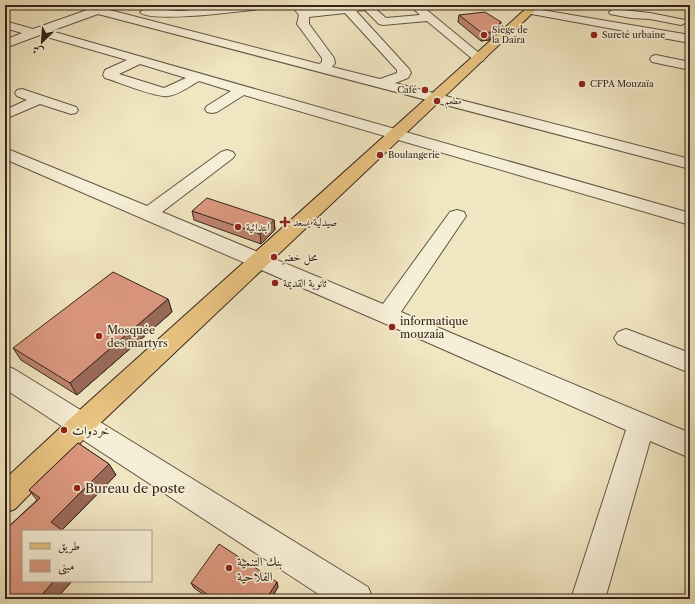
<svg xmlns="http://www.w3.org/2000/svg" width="695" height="604" viewBox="0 0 695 604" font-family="'Libre Caslon Text',Amiri,serif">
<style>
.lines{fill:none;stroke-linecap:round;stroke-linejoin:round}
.minor-casing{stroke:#645444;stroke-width:2}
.major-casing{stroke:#35241a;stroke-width:2}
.minor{fill:#f6efd7;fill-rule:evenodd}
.major{fill:#e8c381;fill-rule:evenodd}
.wall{fill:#bd836e;stroke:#35241a}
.shaded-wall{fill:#9a6a5a;stroke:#35241a}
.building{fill:#dc9880;stroke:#35241a}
.poi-dot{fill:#8f2418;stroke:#f6efd7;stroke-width:1.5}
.labels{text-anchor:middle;stroke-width:3.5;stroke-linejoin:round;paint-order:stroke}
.far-poi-label{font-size:9px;fill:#35241a;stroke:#f6efd7;text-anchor:start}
.poi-label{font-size:11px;fill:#35241a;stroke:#f6efd7;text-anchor:start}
.near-poi-label{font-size:13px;fill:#35241a;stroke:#f6efd7;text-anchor:start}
</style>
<rect width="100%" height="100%" fill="#f1e6c2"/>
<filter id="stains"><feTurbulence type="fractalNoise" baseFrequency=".005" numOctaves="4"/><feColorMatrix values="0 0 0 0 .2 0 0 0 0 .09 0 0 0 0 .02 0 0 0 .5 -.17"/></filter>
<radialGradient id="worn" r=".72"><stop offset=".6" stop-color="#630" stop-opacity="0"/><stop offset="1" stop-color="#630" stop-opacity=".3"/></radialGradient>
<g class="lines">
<defs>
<g id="minor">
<path d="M73 5H90L98 7 319 64 322 62V58L297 24 299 15 291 5H302L306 10 356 5H371L386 18 420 15 413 8 414 6H422L485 58 483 61H475L427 21 383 25 379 24 365 10 356 11 409 69 411 73 408 78 395 83 690 159V169L98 14 51 31 690 213V225L244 95 217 112 212 113 207 112 205 109 207 106 231 91 199 81C190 86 178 95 168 96 156 98 119 82 105 78L103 75 105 70 127 60 40 35 5 48V40L22 33 5 28V21L33 29 87 10 74 7ZM345 13 397 70V73L380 79 332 67 335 63 334 58 309 24V17ZM140 64 186 78 164 88 119 74Z"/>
<path d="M238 5H273L268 8C249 10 149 24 140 12L145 9 182 11Z"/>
<polygon points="530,8 690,35 690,43 526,13 525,11"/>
<polygon points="614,9 650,13 685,20 687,22 681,25 650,19 631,18 610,14 609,12"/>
<polygon points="656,55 690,62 690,70 652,62 650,59 652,56"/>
<polygon points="22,89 76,107 78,110 76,113 71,114 40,104 5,119 5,110 27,100 17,96 15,93 17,90"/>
<polygon points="5,148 147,206 221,152 227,150 233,152 235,155 233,158 162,212 383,304 450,212 457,210 464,212 466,216 401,312 690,433 690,458 650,441 605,599 571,599 626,430 379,321 5,159"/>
<polygon points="626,329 690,353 690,373 618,344 614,338 618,332"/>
<polygon points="5,366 14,369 368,587 373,599 326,599 5,389"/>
</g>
<polygon id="major" points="530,5 541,5 91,432 15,509 5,513 5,479 73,416"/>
</defs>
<use href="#minor" class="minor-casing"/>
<use href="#major" class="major-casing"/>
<use href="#minor" class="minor"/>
<use href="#major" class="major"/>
</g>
<g class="wall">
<polygon points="459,15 501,22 500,30 489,40 481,41 458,22"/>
<polygon points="192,211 274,220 275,230 261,244 194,220"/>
<polygon points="168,299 172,312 77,395 21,360 13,348"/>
<polygon points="78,443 109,464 116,475 62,530 63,531 23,531 23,581 72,581 56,599 5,599 5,530 37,500 29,490"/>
<polygon points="277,582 278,587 271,599 210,599 194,588 191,583"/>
</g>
<g class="shaded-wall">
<polygon points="501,22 500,30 489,40 481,41 482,33"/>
<polygon points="274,220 275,230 261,244 260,234"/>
<polygon points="168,299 172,312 77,395 70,383"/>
<polygon points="109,464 116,475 61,531 51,522"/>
<polygon points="54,581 72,581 56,599 38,599"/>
<polygon points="277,582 278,587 271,599 266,599"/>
<polygon points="221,594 223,599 218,599"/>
</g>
<g class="building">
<polygon points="485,12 501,22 491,32 482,33 459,15"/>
<polygon points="207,198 274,220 260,234 192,211"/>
<polygon points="113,272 168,299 70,383 13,348"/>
<polygon points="78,443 109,464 51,522 63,531 23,531 23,581 54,581 38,599 5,599 5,530 40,498 29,490"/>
<polygon points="219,544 277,582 266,599 228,599 221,594 218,599 214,599 191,583"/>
</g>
<g class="poi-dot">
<circle cx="484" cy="35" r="4"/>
<circle cx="594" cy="35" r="4"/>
<circle cx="582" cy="84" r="4"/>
<circle cx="425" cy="90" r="4"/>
<circle cx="437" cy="101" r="4"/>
<circle cx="380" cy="155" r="4"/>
<path d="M283 216h4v4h4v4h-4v4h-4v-4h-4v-4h4z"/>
<circle cx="238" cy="227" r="4"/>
<circle cx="274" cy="257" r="4"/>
<circle cx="275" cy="283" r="4"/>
<circle cx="392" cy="327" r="4"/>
<circle cx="99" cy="336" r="4"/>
<circle cx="64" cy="430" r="4"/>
<circle cx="77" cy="488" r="4"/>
<circle cx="229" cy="568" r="4"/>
</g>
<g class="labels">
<g class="far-poi-label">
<text x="492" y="33">Siège de<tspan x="492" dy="10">la Daïra</tspan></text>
<text x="602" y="38">Sureté urbaine</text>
<text x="590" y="87">CFPA Mouzaïa</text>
<text x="417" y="93" text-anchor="end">Café</text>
<text x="445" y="104">مطعم</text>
<text x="388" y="158">Boulangerie</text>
</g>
<g class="poi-label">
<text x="293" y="226">صيدلية يسعد</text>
<text x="246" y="231">ابتدائية</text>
<text x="282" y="261">محل خضر</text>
<text x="283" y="287">ثانوية القديمة</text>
<text x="400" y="325">informatique<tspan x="400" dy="13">mouzaia</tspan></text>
<text x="107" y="334">Mosquée<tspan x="107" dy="13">des martyrs</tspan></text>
</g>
<g class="near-poi-label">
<text x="72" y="435">خردوات</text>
<text x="85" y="493">Bureau de poste</text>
<text x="237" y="566">بنك التنمية<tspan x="237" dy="15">الفلاحية</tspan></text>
</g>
</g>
<rect width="695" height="604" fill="none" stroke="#f1e6c2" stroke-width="20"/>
<rect x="6" y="6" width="683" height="592" fill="none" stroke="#35241a" stroke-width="2"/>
<rect x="10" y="10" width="675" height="584" fill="none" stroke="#35241a"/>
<rect x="22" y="530" width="130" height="52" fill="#f6efd7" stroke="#a99e8b"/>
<rect x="30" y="543" width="20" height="6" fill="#e8c381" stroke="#a99e8b"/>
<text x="58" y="550" font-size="12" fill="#35241a">طريق</text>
<rect x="30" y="560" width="20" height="12" fill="#dc9880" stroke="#a99e8b"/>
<text x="58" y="570" font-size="12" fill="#35241a">مبنى</text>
<g transform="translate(42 42) rotate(205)" stroke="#f6efd7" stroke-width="3" paint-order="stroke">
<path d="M0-3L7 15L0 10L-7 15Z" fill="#35241a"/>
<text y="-6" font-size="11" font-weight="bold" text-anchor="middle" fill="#35241a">ش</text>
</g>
<rect width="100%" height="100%" filter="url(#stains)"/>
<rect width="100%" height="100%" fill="url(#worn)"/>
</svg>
